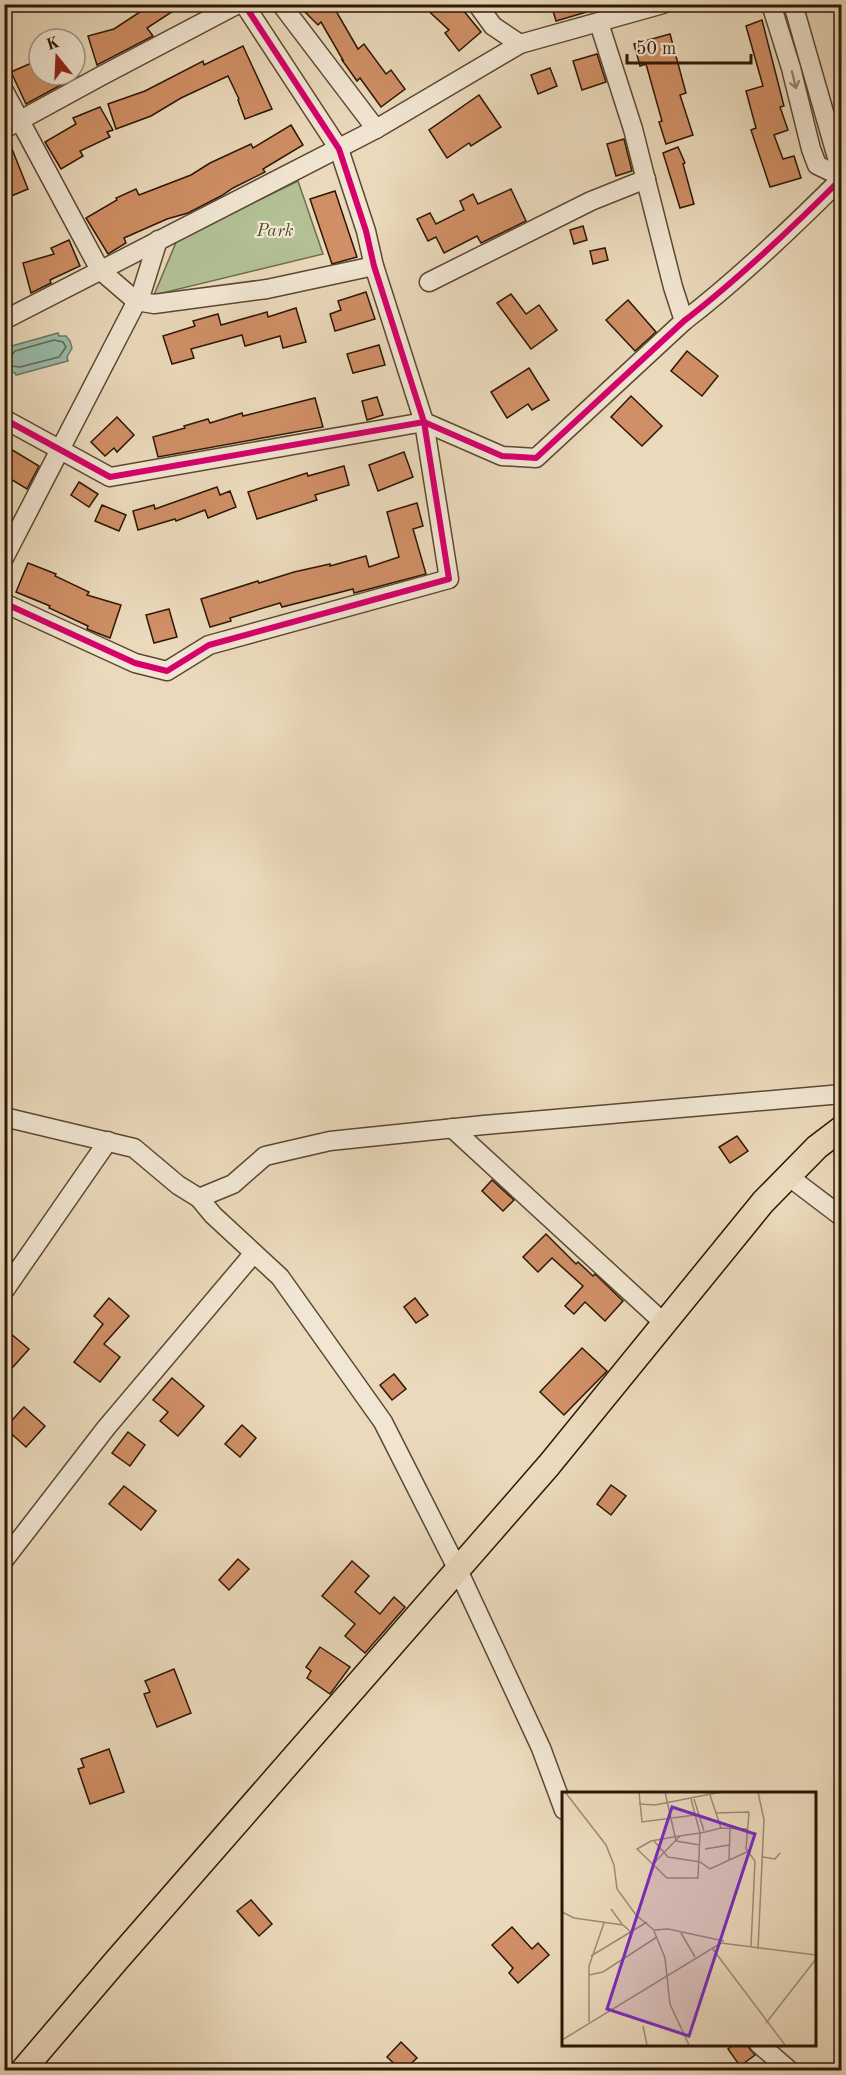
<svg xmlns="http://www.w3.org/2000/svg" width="846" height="2075" viewBox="0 0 846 2075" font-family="'Old Standard TT',serif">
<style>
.green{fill:#b2c094;stroke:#706c4c;stroke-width:1.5}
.water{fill:#9ba;stroke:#6e7968;stroke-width:1.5}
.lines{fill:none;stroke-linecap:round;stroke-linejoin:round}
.shore{stroke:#636957;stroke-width:1.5}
.building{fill:#d08f66;stroke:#2d1704;stroke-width:1.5}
.minor-casing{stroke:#5c4832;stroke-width:21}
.major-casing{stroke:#2d1704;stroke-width:27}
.minor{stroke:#f1e6d3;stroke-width:18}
.major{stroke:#ead9bb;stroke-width:24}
.cycleway-casing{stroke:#f1e6d3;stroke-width:10}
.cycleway{stroke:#d6006c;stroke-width:6}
.oneway{stroke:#998976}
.labels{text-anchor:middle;stroke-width:4.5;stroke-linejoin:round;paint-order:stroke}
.park-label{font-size:18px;font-style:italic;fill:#554a2f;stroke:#f1e6d3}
.inset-road{fill:none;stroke:#9e8b72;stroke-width:1.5}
.view{fill:#7b2cbf;fill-opacity:0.15;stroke:#7b2cbf;stroke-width:3}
.inset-edge{fill:none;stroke:#2d1704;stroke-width:3}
</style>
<rect width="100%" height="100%" fill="#ead9bb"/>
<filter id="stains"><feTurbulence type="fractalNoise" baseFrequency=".00333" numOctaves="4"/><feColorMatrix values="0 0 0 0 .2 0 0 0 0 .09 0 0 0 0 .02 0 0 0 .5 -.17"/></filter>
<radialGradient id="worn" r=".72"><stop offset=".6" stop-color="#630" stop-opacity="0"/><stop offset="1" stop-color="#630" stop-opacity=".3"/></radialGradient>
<polygon class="green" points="298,181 323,254 154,295 177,240"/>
<polygon class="water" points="58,333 59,336 66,336 70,341 72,348 67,357 68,361 16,375 15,373 8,372 5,369 5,352 9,350 8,347"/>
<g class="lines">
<polyline class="shore" points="4,357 11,356 15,351 54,340 63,342 66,347 59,357 20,367 4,365"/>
</g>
<g class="building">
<polygon points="139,4 184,4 147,28 153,36 97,65 88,36 114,29 143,10"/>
<polygon points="297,4 332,4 358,49 364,44 386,74 391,70 405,89 381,107 360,78 357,81 342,60 343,60 321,22 318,25"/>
<polygon points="421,4 458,4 481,32 459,51 445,33 449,30"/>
<polygon points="551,4 599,4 600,8 556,21"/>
<polygon points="762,20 784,106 780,107 788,130 774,135 783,159 794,156 801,178 770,187 751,130 756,128 746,91 763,86 746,26"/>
<polygon points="670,34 686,93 680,95 693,135 666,144 659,122 662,121 646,64 640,66 634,44"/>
<polygon points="243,46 272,109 245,119 238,100 239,99 228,76 181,98 151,116 116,129 108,104 145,91 203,61 204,65"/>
<polygon points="597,54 606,82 582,90 573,61"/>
<polygon points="36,61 39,67 39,75 79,75 26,104 11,72"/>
<polygon points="550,68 557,86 538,94 531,75"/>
<polygon points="479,95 501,127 471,146 469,143 447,158 429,130"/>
<polygon points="100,107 113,130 107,132 110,137 80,151 83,156 61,169 45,142 76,124 73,118"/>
<polygon points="291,125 303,145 263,169 265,172 233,188 221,196 188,213 167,219 124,238 126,243 108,254 86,218 117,200 116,198 136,189 139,195 191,175 210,163 251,144 253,148"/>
<polygon points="8,139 28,189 4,199 4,140"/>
<polygon points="624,139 632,171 616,176 607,144"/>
<polygon points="678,147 685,163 683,164 694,204 680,208 663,153"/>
<polygon points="511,189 526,221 481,243 477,236 444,253 436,237 428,241 417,219 430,213 436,224 464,210 460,201 473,194 478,204"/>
<polygon points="335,191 357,257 332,264 310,199"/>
<polygon points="583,226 587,240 574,244 570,230"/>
<polygon points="69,240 80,266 50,280 51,283 31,293 23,263 54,254 51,248"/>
<polygon points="605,248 608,260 593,264 590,251"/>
<polygon points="366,292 375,319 335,331 330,314 341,310 338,301"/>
<polygon points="511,294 526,314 539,305 557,330 531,349 497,303"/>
<polygon points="628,300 656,332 635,351 606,320"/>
<polygon points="296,308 306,342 283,348 280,336 245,346 242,335 191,349 194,358 172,364 163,336 195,326 193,321 218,314 221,325 267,312 268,317"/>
<polygon points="379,345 385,365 353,373 347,354"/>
<polygon points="687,351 718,376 702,396 671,371"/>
<polygon points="529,368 549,400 532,410 528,404 507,418 491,392"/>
<polygon points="631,396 662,426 642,446 611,417"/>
<polygon points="377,397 383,415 367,420 362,401"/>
<polygon points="315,398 323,427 158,457 153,437 185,428 184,426 208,419 210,423 242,413 243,416"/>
<polygon points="117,417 134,435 117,452 114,448 105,456 91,442"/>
<polygon points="4,445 39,466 27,489 4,475"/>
<polygon points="404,452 413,477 378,491 369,465"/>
<polygon points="344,466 349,485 315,495 317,500 257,519 248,492 307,473 308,476"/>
<polygon points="79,482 98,494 89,507 71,495"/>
<polygon points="217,487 220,495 230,491 236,507 208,518 205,510 176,521 175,519 138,530 133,511 154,505 155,509"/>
<polygon points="417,503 423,526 413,529 426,574 354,593 353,589 282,607 280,603 230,618 231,621 210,627 201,599 258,581 259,583 294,572 330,564 330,566 366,556 369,567 399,557 387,512"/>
<polygon points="102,505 126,515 119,531 95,521"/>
<polygon points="28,563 56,574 55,576 89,592 87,595 121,605 110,638 87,629 88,626 49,608 50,606 16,592"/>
<polygon points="169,609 177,637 154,643 146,615"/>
<polygon points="737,1136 748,1151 730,1163 719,1147"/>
<polygon points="492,1180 514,1200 503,1211 482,1191"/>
<polygon points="546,1234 576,1264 578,1262 593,1276 595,1274 623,1301 605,1321 585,1302 574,1314 565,1306 583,1286 552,1258 538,1272 523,1257"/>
<polygon points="109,1298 129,1316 104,1344 120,1357 100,1382 74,1362 103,1324 94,1316"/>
<polygon points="415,1298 428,1315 416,1323 404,1307"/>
<polygon points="4,1328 29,1349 4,1377"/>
<polygon points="582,1348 607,1371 564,1415 540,1392"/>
<polygon points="394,1374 406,1389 392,1400 380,1385"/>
<polygon points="172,1378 204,1406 178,1436 160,1421 168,1412 153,1400"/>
<polygon points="24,1407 45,1426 26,1447 5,1428"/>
<polygon points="242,1425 256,1438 240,1457 225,1444"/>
<polygon points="128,1432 145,1445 130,1466 112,1453"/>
<polygon points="611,1485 626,1496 611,1515 597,1504"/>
<polygon points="124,1486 156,1511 141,1530 109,1504"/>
<polygon points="238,1559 249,1569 229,1590 219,1580"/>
<polygon points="352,1561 369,1576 355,1592 380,1614 394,1597 405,1607 365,1653 345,1636 355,1624 322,1596"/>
<polygon points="320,1647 350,1667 330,1694 307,1678 311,1671 306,1667"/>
<polygon points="174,1669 191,1713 157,1727 144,1694 150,1692 145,1681"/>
<polygon points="109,1749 124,1792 90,1804 78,1769 84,1767 81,1759"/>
<polygon points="251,1900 272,1924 259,1936 237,1911"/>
<polygon points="512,1927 532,1949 538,1943 549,1955 518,1983 509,1973 513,1968 492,1945"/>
<polygon points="401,2042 417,2058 404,2070 401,2070 387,2057"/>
<polygon points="736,2043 748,2043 749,2048 755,2055 740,2066 728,2049"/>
</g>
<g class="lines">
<defs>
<g id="minor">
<polyline points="281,4 376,129"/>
<polyline points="477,4 493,26 520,44"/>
<polyline points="771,4 791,68 811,149 817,165 842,177"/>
<polyline points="793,4 842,175"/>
<polyline points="599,23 633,129 673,287 684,321"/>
<polyline points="4,91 100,270 136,301 154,304 267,289 374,266"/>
<polyline points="4,129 101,76 238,4"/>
<polyline points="429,282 591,201 646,179"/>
<polyline points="4,320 376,129 520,44 663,4"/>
<path d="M4 419 110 477 424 422 502 456 536 458 684 321C740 278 792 228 842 178"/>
<polyline points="4,558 142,291 158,240"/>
<polyline points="4,603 135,663 167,671 209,645 449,579 424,422 374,266 366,231 339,149 244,4"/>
<polyline points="4,1117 134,1148 178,1185 199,1198 233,1184 265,1156 330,1141 484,1125 842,1094"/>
<polyline points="452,1128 664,1323"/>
<polyline points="788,1176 842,1217"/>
<polyline points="199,1198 213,1215 280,1277 383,1422 458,1570 541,1748 564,1810"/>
<polyline points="4,1291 108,1141"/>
<polyline points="4,1560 106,1428 254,1253"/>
<polyline points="759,2044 789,2070"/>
</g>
<polyline id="major" points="23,2070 116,1961 549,1465 763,1202 817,1147 842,1128"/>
</defs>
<use href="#minor" class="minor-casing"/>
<use href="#major" class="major-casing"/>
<use href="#minor" class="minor"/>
<use href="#major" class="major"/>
<defs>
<g id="cycleway">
<path d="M4 419 110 477 424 422 502 456 536 458 684 321C740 278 792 228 842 178"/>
<polyline points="4,603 135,663 167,671 209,645 449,579 424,422 374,266 366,231 339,149 244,4"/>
</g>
</defs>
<use href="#cycleway" class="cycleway-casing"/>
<use href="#cycleway" class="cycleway"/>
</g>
<defs><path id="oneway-shaft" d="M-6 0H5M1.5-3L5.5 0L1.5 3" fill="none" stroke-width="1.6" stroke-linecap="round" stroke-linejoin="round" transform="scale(1.5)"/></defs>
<use class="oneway" href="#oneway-shaft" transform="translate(794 80) rotate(77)"/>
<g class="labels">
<g class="park-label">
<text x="275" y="236">Park</text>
</g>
</g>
<g transform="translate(562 1792)">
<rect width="254" height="254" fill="#ead9bb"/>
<path class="inset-road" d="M3 0 44 53 52 73 55 97 74 123 92 138 106 137 162 149M77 0 80 30 133 23M103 0 114 49 138 53M196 0 202 28 196 157M148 3 159 36M129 7 138 41 136 86H105L75 57 89 49 111 45 131 42 138 41 143 40 159 36 185 37M132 7 142 39M77 12 93 13 159 0M187 20 184 57 193 69 189 154M153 21 187 20M92 49 106 65 138 70 148 77 187 59M143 57 167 53M201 65 213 67 218 61M167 68 168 37M90 73 118 44M49 117 60 132M0 120 12 126 61 133 70 141M92 139 103 166 108 212 127 253M119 141 133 165M150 156 223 253M29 164 85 130M27 183 41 180 95 145M27 230V174L42 131M204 231 254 167M81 234 85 253M0 248 159 151 254 163"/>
<path class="view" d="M110 15 193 42 127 244 45 217Z"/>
<rect width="254" height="254" class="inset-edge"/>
</g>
<rect width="846" height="2075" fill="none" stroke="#ead9bb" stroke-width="24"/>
<rect x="6" y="6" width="834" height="2063" fill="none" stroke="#2d1704" stroke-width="3"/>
<rect x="12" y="12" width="822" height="2051" fill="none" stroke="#2d1704" stroke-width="1.5"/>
<g transform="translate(57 57) rotate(342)"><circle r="28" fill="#f1e6d3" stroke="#a39380" stroke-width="1.5"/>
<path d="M0-4.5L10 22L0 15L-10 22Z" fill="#8f2418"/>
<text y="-9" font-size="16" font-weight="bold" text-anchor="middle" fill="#2d1704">K</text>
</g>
<path d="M627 54v9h124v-9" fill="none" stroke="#2d1704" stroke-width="3"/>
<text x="636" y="54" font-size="18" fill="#2d1704" stroke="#f1e6d3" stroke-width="4.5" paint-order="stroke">50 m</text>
<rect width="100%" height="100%" filter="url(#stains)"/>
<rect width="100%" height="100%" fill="url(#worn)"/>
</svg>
